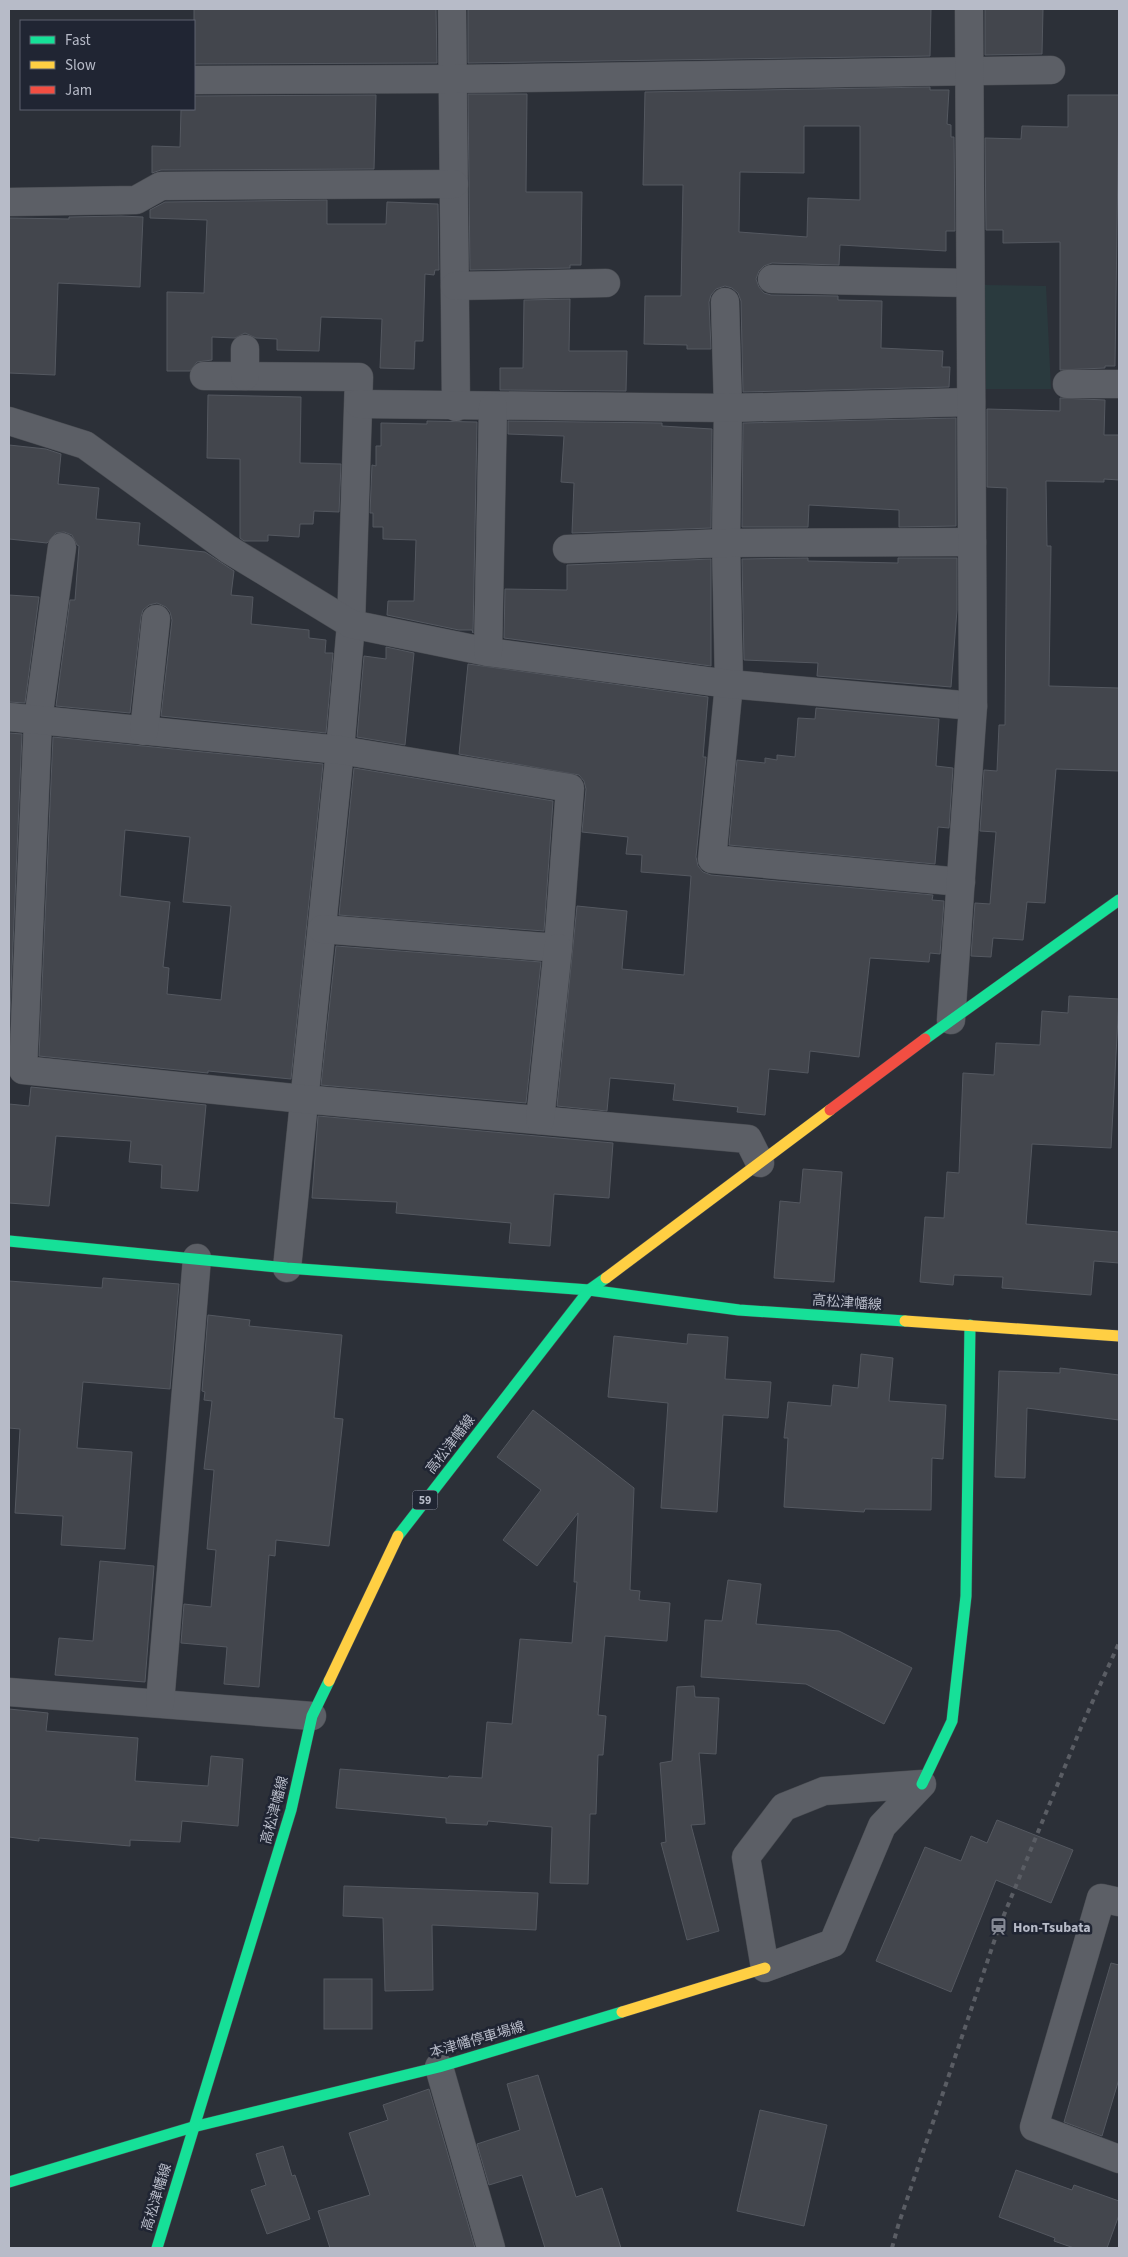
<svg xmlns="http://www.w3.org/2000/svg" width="1128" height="2257" viewBox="0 0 1128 2257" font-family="'Source Sans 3','Noto Sans JP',sans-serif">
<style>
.green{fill:#2a3a3e}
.building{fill:#43464d;stroke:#545860;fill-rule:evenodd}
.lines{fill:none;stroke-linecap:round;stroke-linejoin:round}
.street-casing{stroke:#484b51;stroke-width:29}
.fast-casing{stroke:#484b51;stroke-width:12}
.slow-casing{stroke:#484b51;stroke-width:12}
.jam-casing{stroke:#484b51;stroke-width:12}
.street{stroke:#5c5f66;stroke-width:28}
.fast{stroke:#16e098;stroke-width:11}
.slow{stroke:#ffcf43;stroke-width:11}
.jam{stroke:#f24e42;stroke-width:11}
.rail{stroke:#5a5d64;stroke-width:4;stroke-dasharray:5 5;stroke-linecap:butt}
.labels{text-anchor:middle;stroke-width:5;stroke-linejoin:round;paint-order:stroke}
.shield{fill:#202533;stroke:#8a8e9b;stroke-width:1}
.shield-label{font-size:12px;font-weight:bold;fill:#b7bbc8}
.street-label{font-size:14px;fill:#b7bbc8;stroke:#202533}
.poi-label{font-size:14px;font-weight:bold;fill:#b7bbc8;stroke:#202533;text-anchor:start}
</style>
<rect width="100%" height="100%" fill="#2c3038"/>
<polygon class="green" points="985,285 1046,286 1051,389 986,389"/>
<g class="building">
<polygon points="194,9 436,9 437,63 194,64"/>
<polygon points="468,9 931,9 930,56 468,63"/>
<polygon points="985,9 1043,9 1042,54 985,55"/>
<path d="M930 87V90H949L947 124 951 125V137H954L955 231H946V251L840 245 839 265 772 263 764 266 759 271 756 279 759 287 764 293 771 295 838 296V300L882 301 881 348 943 351 942 367H950L949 387 743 392 741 301 738 293 732 288 725 286 716 289 711 295 709 302 711 349H687V345L644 344 645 296H681L683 185H643L645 92ZM804 126H860V200L808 198 807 237 739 232 740 172 804 173Z"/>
<polygon points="468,94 527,94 526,192 582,192 581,265 570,265 570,268 470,270"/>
<polygon points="376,95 374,169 161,170 152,173 152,146 180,147 181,110 194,110 194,96"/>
<polygon points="1068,95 1119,95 1115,366 1105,366 1105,368 1060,370 1060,242 1003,243 1003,230 986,230 985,138 1021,139 1022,126 1068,127"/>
<polygon points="327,200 327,224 386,224 387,202 438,204 439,270 435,270 434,275 425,274 423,341 415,341 414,369 380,368 382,319 321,317 319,351 277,350 277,339 256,338 245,333 235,338 212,337 212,360 197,362 190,371 167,371 167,292 204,293 207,220 150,218 150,210 165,202"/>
<polygon points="121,216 143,217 140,287 58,283 55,375 9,373 9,218 69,219 69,217"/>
<polygon points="570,299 569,351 627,351 626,391 500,390 500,368 523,368 524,300"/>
<polygon points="208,395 301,397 300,463 341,464 339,512 314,511 313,524 300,524 299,537 268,535 268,541 244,541 240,538 240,459 207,458"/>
<polygon points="1060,398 1105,400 1104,435 1119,435 1119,480 1104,479 1104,482 1046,481 1047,546 1051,546 1049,686 1119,688 1119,771 1056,769 1045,903 1027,902 1023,940 993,938 991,957 971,956 975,903 990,904 996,832 980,831 984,770 997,771 999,725 1005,725 1007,488 987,487 987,409 1060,411"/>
<polygon points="956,418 956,526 899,527 899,510 809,505 808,527 742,527 743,423"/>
<polygon points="427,421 477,422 473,633 472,630 459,630 387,615 388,601 414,601 416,540 383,539 383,527 373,527 373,513 370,513 372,465 376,466 376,446 381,446 381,423 427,424"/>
<polygon points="508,421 662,423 662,426 712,429 711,528 572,533 574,483 561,482 564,436 508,434"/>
<polygon points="9,445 46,449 61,454 58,484 99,488 96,519 140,523 138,545 205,552 234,571 231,595 253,597 251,624 309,630 309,638 326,640 325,653 333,653 326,733 161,716 172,620 170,612 166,607 157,603 149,605 143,610 141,617 130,713 56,706 70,600 75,600 79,546 77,545 72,535 64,532 56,533 47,543 9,539"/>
<polygon points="808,558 808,561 898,563 898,558 957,558 957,610 951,687 817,676 818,663 744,660 742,559"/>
<polygon points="711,559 711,666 504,638 505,589 567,590 567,565"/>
<polygon points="9,595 39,597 25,703 9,702"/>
<polygon points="386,647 414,653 405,745 357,737 364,656 386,659"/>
<polygon points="468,664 708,697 703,757 706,757 696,857 698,866 703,872 711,875 933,895 932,900 944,901 940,954 930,953 929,962 870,958 859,1057 810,1051 808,1073 769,1069 765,1115 737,1112 738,1107 673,1100 675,1084 610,1078 607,1111 557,1106 577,906 627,911 622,969 684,975 691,876 641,872 642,855 626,854 628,837 582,832 586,789 584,781 579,775 459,754"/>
<polygon points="816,708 939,719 936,766 953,768 949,828 938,827 935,864 729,845 737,760 765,763 765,758 777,760 777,755 795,757 798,718 815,719"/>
<polygon points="9,733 22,734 9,1038"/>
<path d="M53 737 323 764 291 1079 208 1071V1073L39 1056ZM125 830 190 837 183 902 231 906 221 1000 167 994 169 968 163 967 170 902 120 896Z"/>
<polygon points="354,768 553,801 544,931 339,915"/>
<polygon points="336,946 541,962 526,1103 321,1085"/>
<polygon points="1069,996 1119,999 1111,1148 1032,1144 1026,1224 1119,1232 1119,1263 1094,1261 1091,1295 1002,1288 1003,1277 954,1275 953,1285 920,1282 925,1217 944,1218 947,1172 959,1173 963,1073 994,1075 996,1043 1040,1045 1042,1011 1068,1013"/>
<polygon points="31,1087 206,1105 198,1191 161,1188 162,1165 129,1162 131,1141 56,1136 49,1206 9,1203 9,1104 29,1106"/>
<polygon points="318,1116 613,1143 609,1198 554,1194 550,1246 509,1243 511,1223 396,1213 397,1202 312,1198"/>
<polygon points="803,1169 842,1172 834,1282 774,1278 780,1201 800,1203"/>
<polygon points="103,1278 179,1284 170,1389 83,1382 77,1448 132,1452 125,1549 61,1545 63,1516 15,1513 20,1429 9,1428 9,1281 102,1288"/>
<polygon points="208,1315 250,1320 249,1326 342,1335 334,1418 343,1419 329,1546 276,1540 275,1556 269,1555 259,1687 224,1684 227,1647 181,1643 184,1604 211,1607 216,1550 207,1549 214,1470 204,1469 212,1401 204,1400 205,1392 202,1391"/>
<polygon points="688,1334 728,1337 725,1379 771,1382 768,1418 723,1415 717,1512 661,1508 668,1403 608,1397 614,1336 687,1344"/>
<polygon points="861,1354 893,1358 889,1401 946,1405 943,1459 932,1458 931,1510 865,1509 864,1512 784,1507 788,1438 784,1438 788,1402 831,1406 833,1385 858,1388"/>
<polygon points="1060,1368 1119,1375 1119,1420 1027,1408 1025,1478 995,1477 999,1371 1060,1373"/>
<polygon points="533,1410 634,1488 630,1590 640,1591 639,1600 670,1603 667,1641 605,1636 598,1715 606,1716 603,1755 598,1755 596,1814 590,1814 588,1884 550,1883 552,1827 488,1821 487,1825 446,1823 446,1818 336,1808 340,1769 448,1778 449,1776 482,1778 487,1722 512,1724 520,1639 572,1643 577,1582 574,1582 578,1513 537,1566 503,1540 541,1490 497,1457"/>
<polygon points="100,1561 154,1566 145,1682 55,1675 59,1638 93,1641"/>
<polygon points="728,1580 761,1584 756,1624 839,1631 912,1668 884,1724 806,1684 701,1677 705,1620 722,1621"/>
<polygon points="694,1686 695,1697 719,1698 716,1754 699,1753 705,1824 691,1825 719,1931 687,1940 661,1843 666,1842 660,1763 672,1761 677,1687"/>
<polygon points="9,1709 48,1713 46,1731 138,1738 135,1781 208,1786 211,1756 243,1759 238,1826 182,1821 180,1842 130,1840 130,1846 39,1838 39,1841 9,1837"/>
<polygon points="997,1820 1073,1850 1051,1903 996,1880 951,1992 876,1961 925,1847 961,1861 971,1836 987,1843"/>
<polygon points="344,1886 538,1893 536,1930 432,1925 433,1990 385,1991 383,1918 343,1916"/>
<polygon points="1111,1963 1119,1965 1119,2079 1102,2136 1064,2122"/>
<rect x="324" y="1979" width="48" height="50"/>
<polygon points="538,2075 576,2197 602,2188 621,2248 545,2248 522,2175 489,2185 477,2144 520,2130 507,2084"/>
<polygon points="429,2089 475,2248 330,2248 318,2211 370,2195 349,2133 388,2120 383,2105"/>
<polygon points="760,2110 827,2125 804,2226 737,2211"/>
<polygon points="283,2146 292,2176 295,2175 310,2219 267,2234 251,2190 266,2185 256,2154"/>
<polygon points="1016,2170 1072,2190 1074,2185 1119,2201 1119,2215 1107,2248 1074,2248 1054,2241 1055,2238 999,2217"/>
</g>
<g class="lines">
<defs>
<g id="street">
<polyline points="452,9 456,407"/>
<polyline points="194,80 453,79 1051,70"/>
<polyline points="9,202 136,200 161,186 454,184"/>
<polyline points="772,279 970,283"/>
<polyline points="455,286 606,283"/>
<polyline points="725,302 728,408 726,543 729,684 712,859 961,882"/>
<polyline points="204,376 359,377 351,624 340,750 287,1268"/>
<polyline points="245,376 245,349"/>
<polyline points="1067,384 1119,384"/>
<polyline points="359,404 728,408 971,402"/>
<polyline points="9,421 85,445 228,549 351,624 488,652 729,684 973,706"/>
<polyline points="62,547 38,720 23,1070 303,1099 748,1139 760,1163"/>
<polyline points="567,549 726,543 972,542"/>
<polyline points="488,652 493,407"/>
<polyline points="9,717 340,750 570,788 558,948 322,929"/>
<polyline points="144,731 156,619"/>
<polyline points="951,1020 973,706 969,9"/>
<polyline points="540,1120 558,948"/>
<polyline points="9,1692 312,1716"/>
<polyline points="160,1703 197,1258"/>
<polygon points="922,1784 882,1826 833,1943 765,1968 746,1857 784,1807 824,1791"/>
<polyline points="1119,1902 1101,1898 1034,2127 1119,2159"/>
<polyline points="439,2067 491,2248"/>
</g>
<g id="fast">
<polyline points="925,1039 1119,900"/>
<polyline points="9,1241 287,1268 589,1290 606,1278"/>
<polyline points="398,1536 589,1290 739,1310 905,1321"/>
<polyline points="922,1784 952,1721 966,1596 970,1325"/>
<polyline points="9,2182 193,2127 439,2067 622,2012"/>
<polyline points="157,2248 291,1810 312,1716 329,1681"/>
</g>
<g id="slow">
<polyline points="606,1278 830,1110"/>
<polyline points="905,1321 1119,1336"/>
<polyline points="329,1681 398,1536"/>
<polyline points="622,2012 765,1968"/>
</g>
<polyline id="jam" points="830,1110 925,1039"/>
</defs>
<use href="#street" class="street-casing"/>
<use href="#fast" class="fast-casing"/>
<use href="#slow" class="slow-casing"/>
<use href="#jam" class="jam-casing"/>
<use href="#street" class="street"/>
<use href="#fast" class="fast"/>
<use href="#slow" class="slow"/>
<use href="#jam" class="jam"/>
<polyline class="rail" points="892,2248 898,2226 999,1927 1082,1725 1119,1643"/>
</g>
<defs>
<symbol id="station-bare" viewBox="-9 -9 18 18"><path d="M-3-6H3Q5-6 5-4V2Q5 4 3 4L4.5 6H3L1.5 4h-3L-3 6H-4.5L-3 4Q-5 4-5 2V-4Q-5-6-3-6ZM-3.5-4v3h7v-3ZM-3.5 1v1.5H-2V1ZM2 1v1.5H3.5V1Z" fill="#868a96" stroke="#202533" stroke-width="2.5" paint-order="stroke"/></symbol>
</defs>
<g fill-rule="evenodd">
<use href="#station-bare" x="986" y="1914" width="25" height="25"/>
</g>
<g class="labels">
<rect class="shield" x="412.5" y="1490.5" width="25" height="19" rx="4"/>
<g class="shield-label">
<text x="425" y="1504">59</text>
</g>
<g class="street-label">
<text transform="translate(847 1302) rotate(4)" y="5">高松津幡線</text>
<text transform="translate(450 1444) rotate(-52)" y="5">高松津幡線</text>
<text transform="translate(274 1810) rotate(-75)" y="5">高松津幡線</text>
<text transform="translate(477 2039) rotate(-16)" y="5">本津幡停車場線</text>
<text transform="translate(156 2197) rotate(-73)" y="5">高松津幡線</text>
</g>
<g class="poi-label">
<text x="1013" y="1932">Hon-Tsubata</text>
</g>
</g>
<rect width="1128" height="2257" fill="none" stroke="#b7bbc8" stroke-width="20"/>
<rect x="20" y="20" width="175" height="90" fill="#202533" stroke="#5c616f"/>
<rect x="30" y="36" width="25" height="8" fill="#16e098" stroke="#5c616f"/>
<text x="65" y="45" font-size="15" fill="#b7bbc8">Fast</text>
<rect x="30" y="61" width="25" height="8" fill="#ffcf43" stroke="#5c616f"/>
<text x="65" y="70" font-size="15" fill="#b7bbc8">Slow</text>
<rect x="30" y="86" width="25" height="8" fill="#f24e42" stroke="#5c616f"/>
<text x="65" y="95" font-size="15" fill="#b7bbc8">Jam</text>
</svg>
